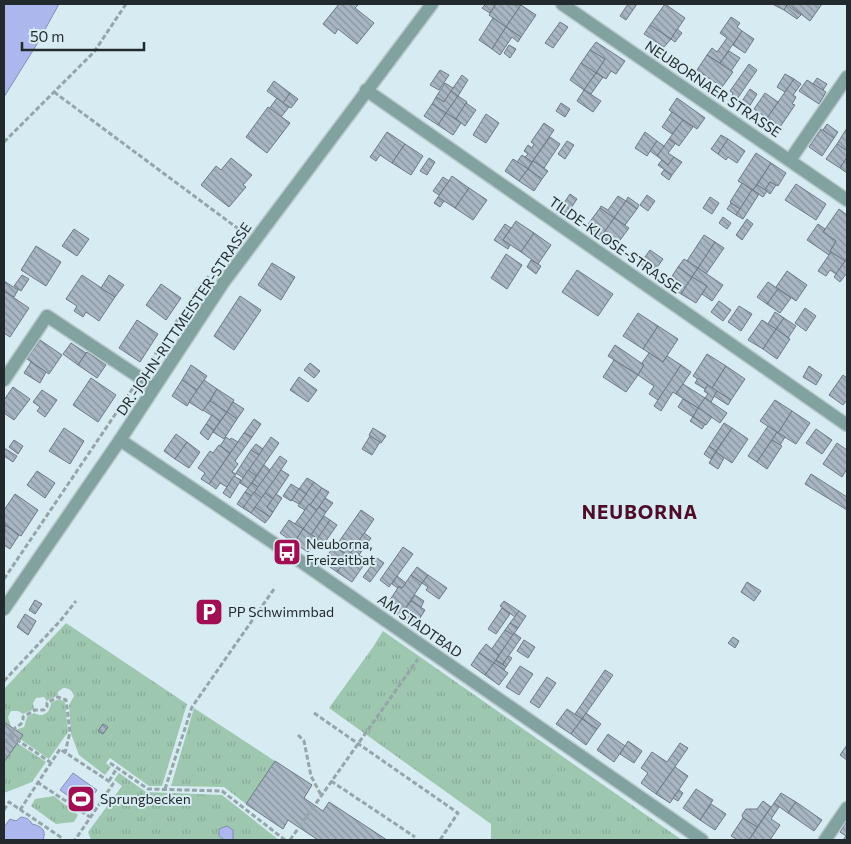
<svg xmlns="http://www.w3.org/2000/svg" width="851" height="844" viewBox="0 0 851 844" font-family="Commissioner,sans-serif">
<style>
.grass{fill:url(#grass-tufts)}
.water{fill:#acb7ed;stroke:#838db3}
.building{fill:url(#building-back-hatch);stroke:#6d7a86}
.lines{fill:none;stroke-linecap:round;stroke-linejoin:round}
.minor-casing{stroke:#b7c9cf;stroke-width:15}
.path{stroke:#95a5aa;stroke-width:3;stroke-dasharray:5 2.5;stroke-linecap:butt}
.minor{stroke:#82a29f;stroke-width:12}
.labels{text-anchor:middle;stroke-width:4;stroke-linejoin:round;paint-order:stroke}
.street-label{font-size:14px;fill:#232a2d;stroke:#d7ecf2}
.poi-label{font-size:14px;fill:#232a2d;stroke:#d7ecf2;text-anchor:start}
.district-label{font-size:19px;font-weight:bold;letter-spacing:1px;fill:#4f0c28;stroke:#d7ecf2}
</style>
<defs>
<pattern id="grass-tufts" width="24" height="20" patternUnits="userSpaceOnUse" patternTransform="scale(1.25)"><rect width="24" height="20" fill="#9ec7b0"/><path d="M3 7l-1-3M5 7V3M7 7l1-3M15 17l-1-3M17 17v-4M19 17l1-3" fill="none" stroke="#88ab98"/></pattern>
<pattern id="building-back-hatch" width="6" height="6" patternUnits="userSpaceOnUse" patternTransform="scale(1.25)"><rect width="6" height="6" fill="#a8b5c2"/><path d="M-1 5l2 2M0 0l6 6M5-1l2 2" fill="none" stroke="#88939e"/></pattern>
</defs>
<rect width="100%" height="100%" fill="#d7ecf2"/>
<g class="grass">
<path d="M66 623 187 704 162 786H149L110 758 106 763 111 767 105 775 79 755 71 734 69 705 74 696C72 690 69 688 63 688L58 692V695L47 701 44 697 36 698 33 703 34 709 23 714 18 711H11L8 717 11 727 4 722V689Z"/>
<polygon points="383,631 682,840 491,840 491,824 329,708 373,647"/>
<path d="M59 699 65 702 68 732 49 759 20 739 23 735 15 730 24 727 27 717 34 713C43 718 50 713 51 703Z"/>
<polygon points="194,708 275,761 246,804 224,787 171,786"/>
<polygon points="17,743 46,762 32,782 4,793 4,762"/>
<polygon points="119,773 146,792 222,795 279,840 91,840 88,832 122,786 114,780"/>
<polygon points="54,796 78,815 74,822 56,824 31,806 35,799"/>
</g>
<g class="water">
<polygon points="4,4 59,4 37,44 4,97"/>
<polygon points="73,773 97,790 84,807 60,790"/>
<path d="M21 817C26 818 29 818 32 824 41 826 47 830 43 840H4V827L10 819 16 821Z"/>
<path d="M227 826 233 830V839C227 842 223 839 219 836V829Z"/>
</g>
<g class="building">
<polygon points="339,4 359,4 355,8 374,23 357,44 338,29 335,34 323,24"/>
<polygon points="486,4 496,4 490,13 482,8"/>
<polygon points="496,4 521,5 506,27 489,15"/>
<polygon points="628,4 637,4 626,20 620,16"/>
<polygon points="665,4 685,18 671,39 650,25"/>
<polygon points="775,4 788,4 784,10 774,5"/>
<polygon points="788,4 822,4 810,21"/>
<polygon points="521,5 536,15 521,37 506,27"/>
<polygon points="787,5 801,15 797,19 784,10"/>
<polygon points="731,17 740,23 737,27 742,31 720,63 707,55 712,48 717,52 727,38 720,33"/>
<polygon points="493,18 506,27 492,49 479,40"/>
<polygon points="560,22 568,27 553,48 545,43"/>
<polygon points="650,25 671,39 664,47 644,34"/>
<polygon points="506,27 521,37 518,42 512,37 500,55 492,49"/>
<polygon points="677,29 682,33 675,42 671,39"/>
<polygon points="742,31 754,39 745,53 733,45"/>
<polygon points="596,42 625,61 616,74 611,71 606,79 596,73 605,59 590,50"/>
<polygon points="509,45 516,49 510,58 504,53"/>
<polygon points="590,50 605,59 596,73 581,63"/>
<polygon points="729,51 740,58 731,71 720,63"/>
<polygon points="707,55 733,72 722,87 697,70"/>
<polygon points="581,63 596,73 584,90 570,80"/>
<polygon points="749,64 757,70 737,99 732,96 733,93 730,91"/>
<polygon points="440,70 449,75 439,90 430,85"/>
<polygon points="596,73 603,77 591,94 584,90"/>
<polygon points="785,74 794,79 785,92 777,87"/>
<polygon points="462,75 468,80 458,96 451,91"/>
<polygon points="817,78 827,84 823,90 813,84"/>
<polygon points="794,79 801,84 793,95 796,97 792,104 795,105 780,127 767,118"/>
<polygon points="807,80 826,92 819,104 799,91"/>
<polygon points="274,81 290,93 283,103 267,91"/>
<polygon points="445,83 453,88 444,102 436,97"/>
<polygon points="750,89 757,94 749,107 742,101"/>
<polygon points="584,90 601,101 593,112 577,101"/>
<polygon points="451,91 458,96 446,113 432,104 436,97 444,102"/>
<polygon points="290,93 298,99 291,108 283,103"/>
<polygon points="765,93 778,102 767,118 754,109"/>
<polygon points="458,96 467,102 456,119 446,113"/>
<polygon points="277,98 289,107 281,117 269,109"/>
<polygon points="677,98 705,118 697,129 669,110"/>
<polygon points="466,103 476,110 465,126 456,119"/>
<polygon points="561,103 570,109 565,117 556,111"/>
<polygon points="432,104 446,113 438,125 424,116"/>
<polygon points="268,107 290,123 267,153 246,137"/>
<polygon points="672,112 683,120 672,134 662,127"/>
<polygon points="446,113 461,123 453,135 438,125"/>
<polygon points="486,114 499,123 486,143 473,135"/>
<polygon points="683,120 693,127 679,146 669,139"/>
<polygon points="544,123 554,130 532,162 525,157 528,154 524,151 528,145 532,148 534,144 531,142"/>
<polygon points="827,124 838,132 834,138 823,130"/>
<polygon points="847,128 847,151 837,144"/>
<polygon points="821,129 834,138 822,156 809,147"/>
<polygon points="387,132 405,144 392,163 380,155 376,161 370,157"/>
<polygon points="645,132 657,141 647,156 635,148"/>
<polygon points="721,135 728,139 718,154 711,149"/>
<polygon points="550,137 560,144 544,168 533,161"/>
<polygon points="669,139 675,144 668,153 674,157 668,165 657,156"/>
<polygon points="728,139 745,151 737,163 728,157 726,160 718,154"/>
<polygon points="567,141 574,145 565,159 558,154"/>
<polygon points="657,141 664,146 657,156 650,151"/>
<polygon points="405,144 423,156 411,175 392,163"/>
<polygon points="837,144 847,151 847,157 840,168 826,159"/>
<polygon points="756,153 771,163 753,190 738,181"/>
<polygon points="522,155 532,162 528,169 517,162"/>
<polygon points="674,157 682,162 672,175 658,165 662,160 668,165"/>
<polygon points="847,157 847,173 840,168"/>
<polygon points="231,158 252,175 243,185 246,187 229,207 201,185 216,166 221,170"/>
<polygon points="429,158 435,162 427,175 420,171"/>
<polygon points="513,159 528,169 519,181 505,171"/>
<polygon points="533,161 548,171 542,179 528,169"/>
<polygon points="771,163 786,173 778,186 770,182 765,190 757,185"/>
<polygon points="528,169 542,179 534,191 519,181"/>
<polygon points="664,170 672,175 669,180 661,174"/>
<polygon points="452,176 469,188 455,208 438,197"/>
<polygon points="443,177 449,181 439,195 433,191"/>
<polygon points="770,182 776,185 770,194 765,190"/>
<polygon points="742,183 752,190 740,209 730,202"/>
<polygon points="796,184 826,204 816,220 785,200"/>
<polygon points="757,185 767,191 763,197 753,190"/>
<polygon points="469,188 487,200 473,220 455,208"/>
<polygon points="752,190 759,194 743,219 736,215"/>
<polygon points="570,194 577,199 567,214 560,209"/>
<polygon points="647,195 655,201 648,211 640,205"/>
<polygon points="618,196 626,201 614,218 600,208 601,206 608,210"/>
<polygon points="438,197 444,201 440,207 434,203"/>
<polygon points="628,197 639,205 637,209 626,201"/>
<polygon points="710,197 719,203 712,214 703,208"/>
<polygon points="626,201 637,209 625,225 614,218"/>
<polygon points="731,203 740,209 736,215 727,209"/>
<polygon points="600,208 614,218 601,237 586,227"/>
<polygon points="839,209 847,215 847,257 845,261 830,251 836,241 823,232"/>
<polygon points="723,217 731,223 727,229 719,223"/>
<polygon points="614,218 629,228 615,247 601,237"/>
<polygon points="747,219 753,224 742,240 736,235"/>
<polygon points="516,221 534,233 521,252 503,240"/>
<polygon points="505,224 511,228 503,240 510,245 508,249 494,240"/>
<polygon points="818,224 825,229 823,232 836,241 830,251 831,252 829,255 807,240"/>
<polygon points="74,229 89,239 77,256 62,246"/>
<polygon points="534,233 551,245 538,264 521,252"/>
<polygon points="704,235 715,242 698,268 687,261"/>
<polygon points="715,242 724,248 706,274 698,268"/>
<polygon points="36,246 61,262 46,286 21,270"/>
<polygon points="650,250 663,259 653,273 640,264"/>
<polygon points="831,252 845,261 836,274 830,270 826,276 818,271"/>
<polygon points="506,254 522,265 507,289 491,278"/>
<polygon points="684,259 698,268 692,277 678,267"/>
<polygon points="531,260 541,266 536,274 527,267"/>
<polygon points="845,261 847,262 847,273 840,282 834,277"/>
<polygon points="272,263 295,277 281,300 258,285"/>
<polygon points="678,267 692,277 681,294 667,284"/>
<polygon points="698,268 723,285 712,301 702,294 707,286 692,277"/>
<polygon points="577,270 613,294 598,316 562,292"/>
<polygon points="787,271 807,285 796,301 776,287"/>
<polygon points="22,275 29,279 21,291 14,286"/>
<polygon points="82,275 115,297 99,321 86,312 83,317 74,311 77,306 66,299"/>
<polygon points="109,275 124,285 115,297 101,288"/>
<polygon points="692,277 707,286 696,303 681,294"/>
<polygon points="4,281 18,290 14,297 4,291"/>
<polygon points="768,282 778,289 767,304 757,297"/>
<polygon points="161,284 181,298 166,320 146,305"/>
<polygon points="778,289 791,298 780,313 767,304"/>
<polygon points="4,291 29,308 10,337 4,333"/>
<polygon points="240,296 261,310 234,350 214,336"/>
<polygon points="719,301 731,310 723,321 711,312"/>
<polygon points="739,306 752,314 741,331 728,322"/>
<polygon points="805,308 816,316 806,331 795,323"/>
<polygon points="775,312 784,318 776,329 768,324"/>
<polygon points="638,313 658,326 643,349 623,336"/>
<polygon points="784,318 796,326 788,338 776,329"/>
<polygon points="137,320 158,334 140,362 119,348"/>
<polygon points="762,320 776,329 763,349 748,340"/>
<polygon points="658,326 678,339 663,362 643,349"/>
<polygon points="776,329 790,339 777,359 763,349"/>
<polygon points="40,340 62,355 49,374 27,359"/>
<polygon points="71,343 86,353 78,365 63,354"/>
<polygon points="615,345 644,365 638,375 608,356"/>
<polygon points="87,352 106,365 97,378 78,365"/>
<polygon points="649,353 663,362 667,356 681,365 658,400 649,394 654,386 638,375 644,365 642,363"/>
<polygon points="707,354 726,366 712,388 693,376"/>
<polygon points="614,360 638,375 626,392 603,377"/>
<polygon points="31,362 46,372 40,383 24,373"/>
<polygon points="310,363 320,371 314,378 304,370"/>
<polygon points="191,365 207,376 197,390 182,380"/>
<polygon points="681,365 691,372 676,394 673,392 661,411 654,406"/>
<polygon points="726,366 745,379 731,400 712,388"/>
<polygon points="809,366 822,375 816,385 803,377"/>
<polygon points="843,375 847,378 847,400 843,405 829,395"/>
<polygon points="299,377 317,390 308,402 290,390"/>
<polygon points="91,378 116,395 98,422 73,405"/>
<polygon points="698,378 708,385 705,389 695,383"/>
<polygon points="182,380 197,390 187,406 172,396"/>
<polygon points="204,380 217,389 203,411 189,402"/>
<polygon points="683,384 705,398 698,408 676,394"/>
<polygon points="708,385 717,391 711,402 705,398 708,394 704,391"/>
<polygon points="13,387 30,399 14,420 4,413 4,400"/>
<polygon points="217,389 234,400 227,412 210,401"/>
<polygon points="42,390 57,400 45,417 37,411 40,407 33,402"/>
<polygon points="717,391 731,400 728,405 714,396"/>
<polygon points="705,398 727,413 720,423 698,408"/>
<polygon points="683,399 698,408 693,417 678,407"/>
<polygon points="775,400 792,411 778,433 760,421"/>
<polygon points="210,401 227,412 220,421 203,410"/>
<polygon points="233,402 244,409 237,419 227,412"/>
<polygon points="698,408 712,417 706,425 693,417"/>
<polygon points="792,411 810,423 796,444 778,433"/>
<polygon points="227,412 237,419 224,439 213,432"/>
<polygon points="212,415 220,421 214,430 206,424"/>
<polygon points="693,417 705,424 702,429 690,421"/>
<polygon points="254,419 261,424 252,437 244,433"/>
<polygon points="724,423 732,428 716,451 709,446"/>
<polygon points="206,424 214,430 208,440 200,433"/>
<polygon points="768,426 777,432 757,462 748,456"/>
<polygon points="64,428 84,441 70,464 49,451"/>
<polygon points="373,428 386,436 381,443 369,435"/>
<polygon points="732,428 748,439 732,463 716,452"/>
<polygon points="816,429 832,440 822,454 806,443"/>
<polygon points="777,432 785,437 780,445 772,440"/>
<polygon points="244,433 252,437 235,461 238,464 232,472 236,474 227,487 220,483 216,489 209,484"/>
<polygon points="176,434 187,442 175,459 164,451"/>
<polygon points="370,436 380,442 372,455 362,449"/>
<polygon points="226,437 230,440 231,438 238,442 230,453 220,446"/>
<polygon points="271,437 279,443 256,476 248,470"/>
<polygon points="14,440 23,446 18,454 9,447"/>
<polygon points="772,440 782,446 767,469 757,462"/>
<polygon points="187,442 200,452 189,468 175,459"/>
<polygon points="837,443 847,450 847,469 842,477 823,464"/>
<polygon points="256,444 263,449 259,455 251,450"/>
<polygon points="219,445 230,453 209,484 201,479 205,473 198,468 210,451 213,453"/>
<polygon points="709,446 716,451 711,459 704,454"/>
<polygon points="4,448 17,456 13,462 4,456"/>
<polygon points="251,450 259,455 243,478 236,473"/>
<polygon points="716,452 724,458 718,469 709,463"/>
<polygon points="280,456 287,461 262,498 254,492"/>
<polygon points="264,465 270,470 258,487 252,483"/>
<polygon points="248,470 256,476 248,488 240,483"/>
<polygon points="281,470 289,475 273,499 265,493"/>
<polygon points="37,471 55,483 45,498 27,485"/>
<polygon points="811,474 847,497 847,510 805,484"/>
<polygon points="234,476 241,480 230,498 223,493"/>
<polygon points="307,478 314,482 306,494 299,489"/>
<polygon points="314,482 322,488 310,505 309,504 305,510 298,506"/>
<polygon points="252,483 258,487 252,496 245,492"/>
<polygon points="291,484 299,489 291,501 283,496"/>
<polygon points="322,488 329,492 317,510 310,505"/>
<polygon points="299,489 306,494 299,504 292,500"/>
<polygon points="245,492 252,496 243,508 237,504"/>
<polygon points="254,492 262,498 251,513 243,508"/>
<polygon points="265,493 273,499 267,507 273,512 270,517 255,507"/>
<polygon points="15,494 38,510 21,536 4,524 4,510"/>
<polygon points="276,494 282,498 273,512 267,507"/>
<polygon points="325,498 333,503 326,512 319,507"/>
<polygon points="309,504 317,510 303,529 295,524"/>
<polygon points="255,507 270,517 265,523 251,513"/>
<polygon points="319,507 326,512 311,535 303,529"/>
<polygon points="361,510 374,519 349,556 332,545 335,541 338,543"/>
<polygon points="324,516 330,520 318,539 311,535"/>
<polygon points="289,520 303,529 294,543 280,533"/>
<polygon points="330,520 337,525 321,548 314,544"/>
<polygon points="5,525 19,535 10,549 4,545"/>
<polygon points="303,529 318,539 308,552 294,543"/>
<polygon points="364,533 371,538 361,552 354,548"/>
<polygon points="334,546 349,556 337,572 323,562"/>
<polygon points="403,547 413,554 389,587 380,580"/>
<polygon points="354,548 361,552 359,555 367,560 363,566 349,556"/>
<polygon points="349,556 363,566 352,582 337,572"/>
<polygon points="377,558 384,563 370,582 363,577"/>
<polygon points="417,567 428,575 422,583 411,575"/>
<polygon points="411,575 422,583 400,616 393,611 397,605 390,600 399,586 402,588"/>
<polygon points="428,575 447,588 439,599 426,590 428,587 422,583"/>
<polygon points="397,576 406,583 402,588 399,586 398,588 392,584"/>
<polygon points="747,582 761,591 754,601 741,592"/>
<polygon points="415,595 424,601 421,607 411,601"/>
<polygon points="35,600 42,604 35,614 29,610"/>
<polygon points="411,601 425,610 415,626 400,616"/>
<polygon points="504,601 519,611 515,617 500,606"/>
<polygon points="502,608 510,614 496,634 488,629"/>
<polygon points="519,611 526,616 518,628 510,623"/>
<polygon points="25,614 36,621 28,635 17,627"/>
<polygon points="510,623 518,628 513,635 505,630"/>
<polygon points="505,630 513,635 499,655 491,650"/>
<polygon points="514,633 521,638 503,664 496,660"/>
<polygon points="733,637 739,641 735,648 728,643"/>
<polygon points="524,640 535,647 528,658 517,651"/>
<polygon points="486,644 499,655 494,663 479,653"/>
<polygon points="479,653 494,663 485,675 471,665"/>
<polygon points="508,656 512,658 506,667 503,664"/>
<polygon points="496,660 506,667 504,670 494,663"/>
<polygon points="494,663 508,673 499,685 485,675"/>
<polygon points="520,666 533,674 519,695 506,687"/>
<polygon points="605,670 613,675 582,719 575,714"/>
<polygon points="547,677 556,683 539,708 530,702"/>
<polygon points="567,709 582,719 571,734 556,724"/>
<polygon points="586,713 601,724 597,729 582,719"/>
<polygon points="582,719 597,729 586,745 571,734"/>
<polygon points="4,722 23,735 4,762"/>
<polygon points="103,724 108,727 103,734 98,731"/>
<polygon points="608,734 625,746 614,762 597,750"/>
<polygon points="628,741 642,751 634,763 620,754"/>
<polygon points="680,743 688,748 656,794 641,783 648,773 641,768 652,752 667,762"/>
<polygon points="847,745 847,760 840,755"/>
<polygon points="275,761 312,785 304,798 323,811 329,802 387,840 318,840 288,820 283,829 246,804"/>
<polygon points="675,767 688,776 670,803 656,794"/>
<polygon points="696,789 713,800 700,820 683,808"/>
<polygon points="679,790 683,793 678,801 673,798"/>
<polygon points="781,793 796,802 788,813 774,803"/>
<polygon points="763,801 771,807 757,827 743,818 742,815 746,809 757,809"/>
<polygon points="796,802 822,820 814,831 788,813"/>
<polygon points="774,803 779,807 771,819 780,825 770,840 749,840"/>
<polygon points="711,804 726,814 715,830 700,820"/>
<polygon points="743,818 757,827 749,840 738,840 731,836"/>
<polygon points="847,821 847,840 843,840 846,836 840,832"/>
</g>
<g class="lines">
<defs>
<g id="minor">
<polyline points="562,4 847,200"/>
<polyline points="366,90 847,425"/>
<polyline points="790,160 847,77"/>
<polyline points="4,380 47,316 154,387"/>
<polyline points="120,440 287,552 702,840"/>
<polyline points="4,609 120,440 223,283 432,4"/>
<polyline points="825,840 847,808"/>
</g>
</defs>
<use href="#minor" class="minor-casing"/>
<g class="path">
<polyline points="54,92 244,233"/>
<polyline points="4,142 94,52 126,4"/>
<polyline points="147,367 200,285 210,275"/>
<polyline points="4,579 133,388"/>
<polyline points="4,681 61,620 76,601"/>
<polyline points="314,713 458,813 440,840"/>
<polyline points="10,735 50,762"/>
<polyline points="298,735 304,741 311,776 321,795"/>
<polyline points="4,743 15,728 21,724 23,720 23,717 35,710 44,710 47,707 47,703 58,697 66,700 70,732 65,753"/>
<polyline points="110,763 148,789 222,791 285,840"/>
<polyline points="109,781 117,768"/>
<polyline points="331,781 415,837"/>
<polyline points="37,782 90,817"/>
<polyline points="165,789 192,707 274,589"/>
<polyline points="4,810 9,802 62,838 61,840"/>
<polyline points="20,810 60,749 113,784 75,840"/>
<polyline points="290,840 418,659"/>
</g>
<use href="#minor" class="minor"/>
</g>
<defs>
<symbol id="bus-square" viewBox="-11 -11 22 22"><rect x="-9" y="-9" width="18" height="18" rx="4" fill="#a10e53" stroke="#d7ecf2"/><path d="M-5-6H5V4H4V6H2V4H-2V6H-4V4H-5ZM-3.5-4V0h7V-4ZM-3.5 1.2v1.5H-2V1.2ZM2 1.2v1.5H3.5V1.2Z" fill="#fff"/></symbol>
<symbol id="parking-square" viewBox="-11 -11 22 22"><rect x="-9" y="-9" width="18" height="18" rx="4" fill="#a10e53" stroke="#d7ecf2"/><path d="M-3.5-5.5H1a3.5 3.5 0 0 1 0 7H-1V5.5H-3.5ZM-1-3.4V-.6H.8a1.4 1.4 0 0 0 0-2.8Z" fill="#fff"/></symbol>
<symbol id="stadium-square" viewBox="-11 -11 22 22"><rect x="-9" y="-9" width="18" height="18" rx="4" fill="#a10e53" stroke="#d7ecf2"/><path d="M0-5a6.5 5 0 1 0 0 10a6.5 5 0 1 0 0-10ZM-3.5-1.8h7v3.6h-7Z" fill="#fff"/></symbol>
</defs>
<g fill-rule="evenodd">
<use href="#bus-square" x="271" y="536" width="32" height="32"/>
<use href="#parking-square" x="193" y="596" width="32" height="32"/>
<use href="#stadium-square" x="65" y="783" width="32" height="32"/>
</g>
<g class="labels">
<g class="street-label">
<text transform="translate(713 89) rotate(34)" y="5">NEUBORNAER STRASSE</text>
<text transform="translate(615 245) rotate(35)" y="5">TILDE-KLOSE-STRASSE</text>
<text transform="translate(184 319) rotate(-56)" y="5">DR.-JOHN-RITTMEISTER-STRASSE</text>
<text transform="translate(420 626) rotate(35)" y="5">AM STADTBAD</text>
</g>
<g class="poi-label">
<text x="306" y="549">Neuborna,<tspan x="306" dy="16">Freizeitbat</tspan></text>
<text x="228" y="617">PP Schwimmbad</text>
<text x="100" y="804">Sprungbecken</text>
</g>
<g class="district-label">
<text x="640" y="519">NEUBORNA</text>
</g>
</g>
<rect width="851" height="844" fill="none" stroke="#232a2d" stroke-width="10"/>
<path d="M22 42v8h122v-8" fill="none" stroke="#232a2d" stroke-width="2.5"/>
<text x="30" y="42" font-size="15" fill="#232a2d" stroke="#d7ecf2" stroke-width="4" paint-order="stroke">50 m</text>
</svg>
